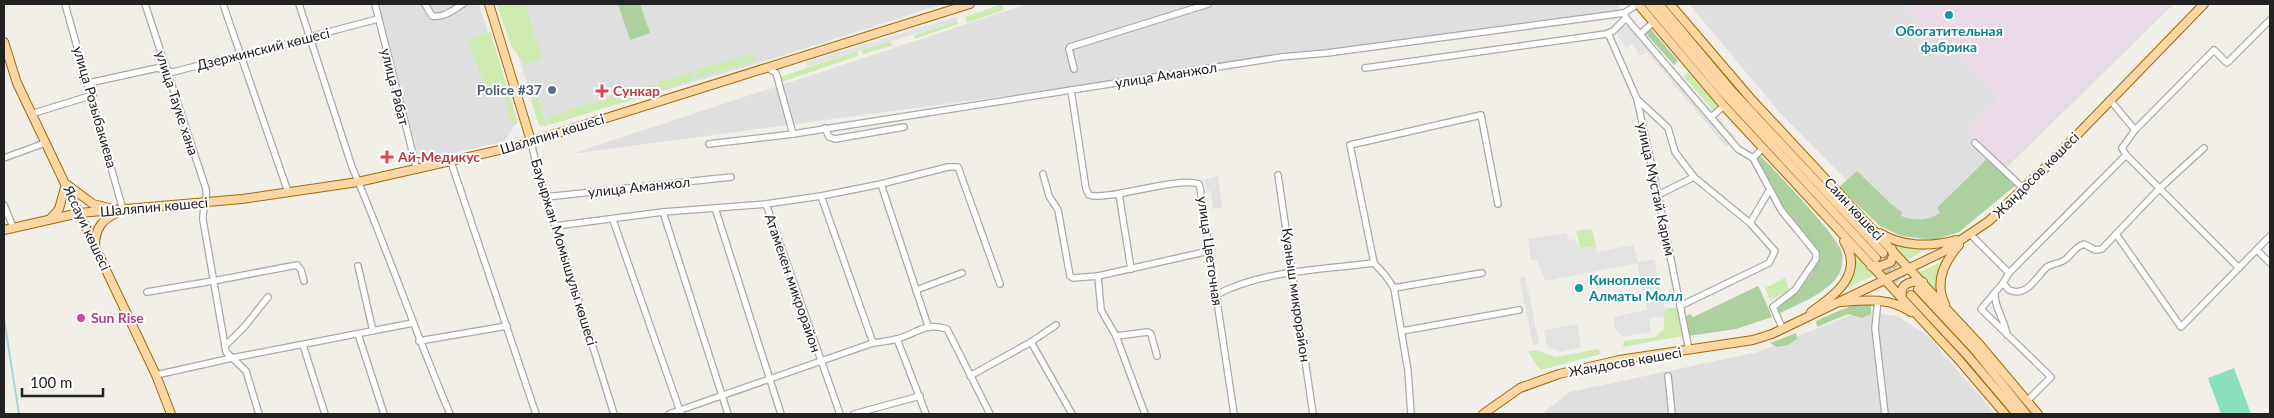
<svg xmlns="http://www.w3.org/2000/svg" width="2274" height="418" viewBox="0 0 2274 418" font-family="Lato,sans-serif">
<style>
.residential{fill:#e0dfdf}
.industrial{fill:#ebdbe8}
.grass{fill:#cdebb0}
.forest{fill:#add19e}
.pitch{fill:#88e0be}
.parking{fill:#e2e2e2}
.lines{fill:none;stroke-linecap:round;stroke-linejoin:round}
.stream{stroke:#aad3df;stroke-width:2}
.major-tunnel{stroke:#c8c6c1;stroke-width:8;stroke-dasharray:8 4;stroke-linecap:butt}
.minor-casing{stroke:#a9a9a9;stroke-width:8}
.major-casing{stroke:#a06b00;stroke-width:10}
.minor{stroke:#fff;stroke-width:5.5}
.major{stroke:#fcd6a4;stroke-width:8}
.culture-dot{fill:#0f9aa8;stroke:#fff;stroke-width:2}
.service-dot{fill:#5c6f8a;stroke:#fff;stroke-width:2}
.health-dot{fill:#e0444e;stroke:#fff;stroke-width:2}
.hotel-dot{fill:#d1479c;stroke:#fff;stroke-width:2}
.labels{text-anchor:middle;stroke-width:4;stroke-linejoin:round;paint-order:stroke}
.culture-label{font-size:14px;font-weight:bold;fill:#0d838f;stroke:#fff}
.street-label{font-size:14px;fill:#222;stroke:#fff}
.service-label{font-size:14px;font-weight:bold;fill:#4e5e75;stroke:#fff;text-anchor:end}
.health-label{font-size:14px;font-weight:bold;fill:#be3a42;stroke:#fff;text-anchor:start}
.hotel-label{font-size:14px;font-weight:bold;fill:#b23c85;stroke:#fff;text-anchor:start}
</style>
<rect width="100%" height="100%" fill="#f2efe9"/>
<g class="residential">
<polygon points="376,4 479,4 517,122 505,141 420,161"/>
<polygon points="503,4 943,4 762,62 540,127"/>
<polygon points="1027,4 1617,4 1624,13 571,154"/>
<polygon points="1689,4 1903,4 2000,98 1966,134 2164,7 2161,4 2174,4 1970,203 1940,225 1883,217 1780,113"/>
<polygon points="1861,311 1897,316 1928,336 1995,414 1541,414 1570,392 1758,352"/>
</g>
<polygon class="industrial" points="1903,4 2161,4 2165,7 2002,166 1966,134 2000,98"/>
<g class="grass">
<polygon points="497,4 525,4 542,59 525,65 511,46"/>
<polygon points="1002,4 1004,10 967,23 965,17"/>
<polygon points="957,21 958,24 915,39 914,35"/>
<polygon points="490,31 518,123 512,125 501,87 487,92 468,40"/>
<polygon points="890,40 892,46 863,54 862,49"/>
<polygon points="857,51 858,56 782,82 780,77"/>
<polygon points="752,54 756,61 697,78 695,70"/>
<polygon points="691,72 693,80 660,90 658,82"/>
<polygon points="1688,72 1718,107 1713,110 1684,77"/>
<polygon points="652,84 654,92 550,125 548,117"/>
<polygon points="538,97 547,127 538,123 531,100"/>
<polygon points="1592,229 1596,247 1580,248 1576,231"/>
<polygon points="1886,239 1930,248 1906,260"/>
<polygon points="1854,252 1875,275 1845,289 1853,275"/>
<polygon points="1943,261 1938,295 1918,273"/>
<polygon points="1785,278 1789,290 1770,300 1765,288"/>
<polygon points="1667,308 1677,308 1682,336 1623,347 1624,341 1655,337 1664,329 1664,311"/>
<polygon points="1598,349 1601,354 1541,370 1537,366 1528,351 1536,350 1556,357"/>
</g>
<g class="forest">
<polygon points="618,4 640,4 650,33 630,40"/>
<polygon points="1650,28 1678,61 1674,65 1646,34"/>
<path d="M1759 154C1774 170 1839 237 1842 253 1843 258 1842 267 1840 272 1831 292 1796 305 1778 314L1776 308C1794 295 1820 274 1818 249 1791 222 1773 192 1755 158Z"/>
<path d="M1988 158 2016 185 1959 232 1934 240 1901 236 1880 226 1839 187 1857 171 1892 205 1902 212 1901 216C1915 221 1927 221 1940 213L1937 208Z"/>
<polygon points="1758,286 1760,289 1772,317 1736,329 1688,336 1686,316 1690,314 1693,317"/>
<path d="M1871 303V314L1862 318 1848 314 1817 327 1816 321C1834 313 1850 304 1871 303Z"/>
<polygon points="1796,333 1797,339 1788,345 1776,347 1770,343"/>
</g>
<polygon class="pitch" points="2234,368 2251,414 2221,414 2208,378"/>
<g class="parking">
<polygon points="956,17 957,21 807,67 806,62"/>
<polygon points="1631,19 1736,138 1726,147 1647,52 1640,56 1633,44 1626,48 1615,31"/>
<polygon points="1218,176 1222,208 1213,209 1211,191 1207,191 1204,179"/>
<polygon points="1567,233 1568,240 1574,239 1580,248 1596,247 1597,252 1633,245 1638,262 1654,259 1665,310 1664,317 1649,318 1651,332 1623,337 1615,328 1613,317 1647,310 1637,263 1545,281 1537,260 1531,260 1528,239"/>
<polygon points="1525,276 1539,343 1533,345 1519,278"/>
<polygon points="1577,324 1581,347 1559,352 1547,346 1544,330"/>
</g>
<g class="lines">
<polyline class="stream" points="4,319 19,414"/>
<g class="major-tunnel">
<polyline points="1883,253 1918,289"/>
<polyline points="1876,258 1911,295"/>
</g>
<defs>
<g id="minor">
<polyline points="65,4 123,210"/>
<path d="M145 4 206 189C208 200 202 209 203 220L226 352 246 371 259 414"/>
<polyline points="223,4 288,192"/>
<path d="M299 4 352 167C387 248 415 332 450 414"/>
<polyline points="375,4 417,170"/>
<path d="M425 4 432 16C444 18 453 10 463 4"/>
<polyline points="1624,13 1626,18 1738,149 1753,158 1781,210 1816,253 1816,259 1795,290 1773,307 1781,325"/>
<polyline points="1608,33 1637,99 1658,195 1689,350"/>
<polyline points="1640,34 1654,22"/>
<polyline points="768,68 776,73 793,134"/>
<polyline points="1365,68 1606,34 1613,31 1626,18"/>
<polyline points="1074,69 1069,49 1070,47 1208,4"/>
<polyline points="89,83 157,68 173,72 239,55 251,55 309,37 378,19"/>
<path d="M1071 90 1086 189 1089 195C1095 197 1102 196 1109 195 1132 193 1178 178 1199 184L1200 188 1234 414"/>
<polyline points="1638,100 1668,128 1675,152 1694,177 1750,223 1775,251 1769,263 1680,306"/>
<polyline points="2110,100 2135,130"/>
<polyline points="31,114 93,95"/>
<polyline points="1711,117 1724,106"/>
<polyline points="825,128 829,137 835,139 904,127"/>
<polyline points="531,141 537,169 614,414"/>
<polyline points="1975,143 2024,189"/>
<polyline points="709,144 793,134 1281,57 1327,53 1624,13 1638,4"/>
<polyline points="2204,148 2160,188 2116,234 2181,327 2270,236"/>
<polyline points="4,158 45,143"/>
<polyline points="1753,158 1762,149"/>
<polyline points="451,162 536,414"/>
<polyline points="1043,174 1049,196 1058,210 1070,276 1073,278 1098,276 1209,251"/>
<polyline points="1278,175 1313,414"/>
<polyline points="881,184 928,326"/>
<polyline points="1119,194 1131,269"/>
<polyline points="1658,195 1694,177"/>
<polyline points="821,196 873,343"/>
<polyline points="546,197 731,177"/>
<polyline points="766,204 840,414"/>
<polyline points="4,205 13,227"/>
<polyline points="715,208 781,414"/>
<polyline points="663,212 728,414"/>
<polyline points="613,220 681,414"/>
<polyline points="1750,223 1769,191"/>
<polyline points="555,226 663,212 766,204 821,196 881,184 948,167 958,167 1000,284"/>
<polyline points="1970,234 2009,273 2126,155"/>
<polyline points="2257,250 2270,263"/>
<polyline points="358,266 373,331"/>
<polyline points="2239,268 2126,155 2122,148 2135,130 2214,50 2227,63 2270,20"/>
<polyline points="2009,273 2003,283 1981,309 2051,377 2027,401"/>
<polyline points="1098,276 1101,310 1116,336 1145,414"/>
<path d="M2003 283 2009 290C2027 298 2036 277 2047 267 2053 263 2060 264 2066 259 2072 254 2075 247 2084 244L2095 250 2102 249 2116 234"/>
<polyline points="1394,288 1482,273"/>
<polyline points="916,290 962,273"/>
<polyline points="147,292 213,281 297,265 301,270 304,281"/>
<path d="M1995 293C1994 308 2005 320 2007 335"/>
<path d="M1216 295C1263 270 1322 270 1374 263"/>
<polyline points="1878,300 1875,328 1885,414"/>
<polyline points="1402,331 1519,310"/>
<polyline points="358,334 384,414"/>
<polyline points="1116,336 1148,332 1151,334 1157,356"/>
<polyline points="897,339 926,414"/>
<polyline points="419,341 507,326"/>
<polyline points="1031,342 1072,414"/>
<polyline points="303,345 325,414"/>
<polyline points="225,346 245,326 268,297"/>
<polyline points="156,375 232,358 413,323"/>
<polyline points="970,376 1031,342 1056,325"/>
<polyline points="1668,376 1672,414"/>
<path d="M669 414 873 343C881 342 889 341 897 339 918 333 924 322 947 329L990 414"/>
<polyline points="854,414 920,396"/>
<polyline points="1411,414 1408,371 1394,288 1385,275 1374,263 1350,145 1481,115 1498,204"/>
</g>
<g id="major">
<polyline points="489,4 531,141"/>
<polyline points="1638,4 1724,106 1959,360 2005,414"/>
<polyline points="1649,4 1721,90 1876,258"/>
<polyline points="1659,4 1731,90 1883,253"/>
<polyline points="1670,4 1752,100 1980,345 2038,414"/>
<polyline points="4,42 17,83 156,375 171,414"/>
<polyline points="51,218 59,209 66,184 93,204 109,208"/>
<polyline points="4,230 79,213 242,199 358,182 517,146 970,4"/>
<path d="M1880 233C1902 247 1931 247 1956 240"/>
<path d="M95 247C95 228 102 219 119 212"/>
<polyline points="1871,266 1881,266 1891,262 1893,255 1892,249"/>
<polyline points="1918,289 1974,349 2026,414"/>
<polyline points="1911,295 1967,355 2017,414"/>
<path d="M1902 297C1899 284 1911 280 1923 282"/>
<path d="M1840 302C1865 300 1889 297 1911 312"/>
<path d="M1945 304C1934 282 1944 262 1959 245"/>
<path d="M1811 312C1835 295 1865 274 1844 241"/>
<polyline points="1483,414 1520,388 1559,374 1619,360 1753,340 1772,334 1943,252 1989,221 2044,169 2204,4"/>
</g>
</defs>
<use href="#minor" class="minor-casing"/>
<use href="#major" class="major-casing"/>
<use href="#minor" class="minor"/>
<use href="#major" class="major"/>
</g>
<g class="culture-dot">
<circle cx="1949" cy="15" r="5"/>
<circle cx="1579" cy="288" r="5"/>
</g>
<circle class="service-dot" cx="552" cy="90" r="5"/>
<g class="health-dot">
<path d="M599.5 83.5h5v5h5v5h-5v5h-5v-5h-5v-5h5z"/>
<path d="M384.5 149.5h5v5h5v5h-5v5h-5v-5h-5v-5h5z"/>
</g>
<circle class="hotel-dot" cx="81" cy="318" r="5"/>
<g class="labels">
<g class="culture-label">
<text x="1949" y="36">Обогатительная<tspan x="1949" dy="16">фабрика</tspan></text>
<text x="1589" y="285" text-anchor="start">Киноплекс<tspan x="1589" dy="16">Алматы Молл</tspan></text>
</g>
<g class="street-label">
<text transform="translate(263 49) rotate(-14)" y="5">Дзержинский көшесі</text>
<text transform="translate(1166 75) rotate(-9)" y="5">улица Аманжол</text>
<text transform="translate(395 87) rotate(76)" y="5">улица Рабат</text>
<text transform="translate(177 103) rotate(72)" y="5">улица Тауке хана</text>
<text transform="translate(95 107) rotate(74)" y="5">улица Розыбакиева</text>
<text transform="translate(552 134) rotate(-17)" y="5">Шаляпин көшесі</text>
<text transform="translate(2036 175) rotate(-45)" y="5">Жандосов көшесі</text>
<text transform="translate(639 187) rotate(-6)" y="5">улица Аманжол</text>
<text transform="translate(1656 189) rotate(78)" y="5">улица Мустай Карим</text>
<text transform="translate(154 207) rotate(-5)" y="5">Шаляпин көшесі</text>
<text transform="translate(1854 209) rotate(47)" y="5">Саин көшесі</text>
<text transform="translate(87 228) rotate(65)" y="5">Яссауи көшесі</text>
<text transform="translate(1210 251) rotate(82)" y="5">улица Цветочная</text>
<text transform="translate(564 252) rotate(73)" y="5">Бауыржан Момышұлы көшесі</text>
<text transform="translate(793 283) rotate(71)" y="5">Атамекен микрорайон</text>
<text transform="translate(1296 295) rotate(82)" y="5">Куаныш микрорайон</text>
<text transform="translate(1625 362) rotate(-10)" y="5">Жандосов көшесі</text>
</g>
<g class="service-label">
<text x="542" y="95">Police #37</text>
</g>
<g class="health-label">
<text x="613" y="96">Сункар</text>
<text x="398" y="162">Ай-Медикус</text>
</g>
<g class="hotel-label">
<text x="91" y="323">Sun Rise</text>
</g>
</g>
<rect width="2274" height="418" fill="none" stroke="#222222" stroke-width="10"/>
<path d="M22 388v8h81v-8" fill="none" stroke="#222222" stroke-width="2.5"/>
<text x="30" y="388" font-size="15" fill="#222222" stroke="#ffffff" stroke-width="4" paint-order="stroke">100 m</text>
</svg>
